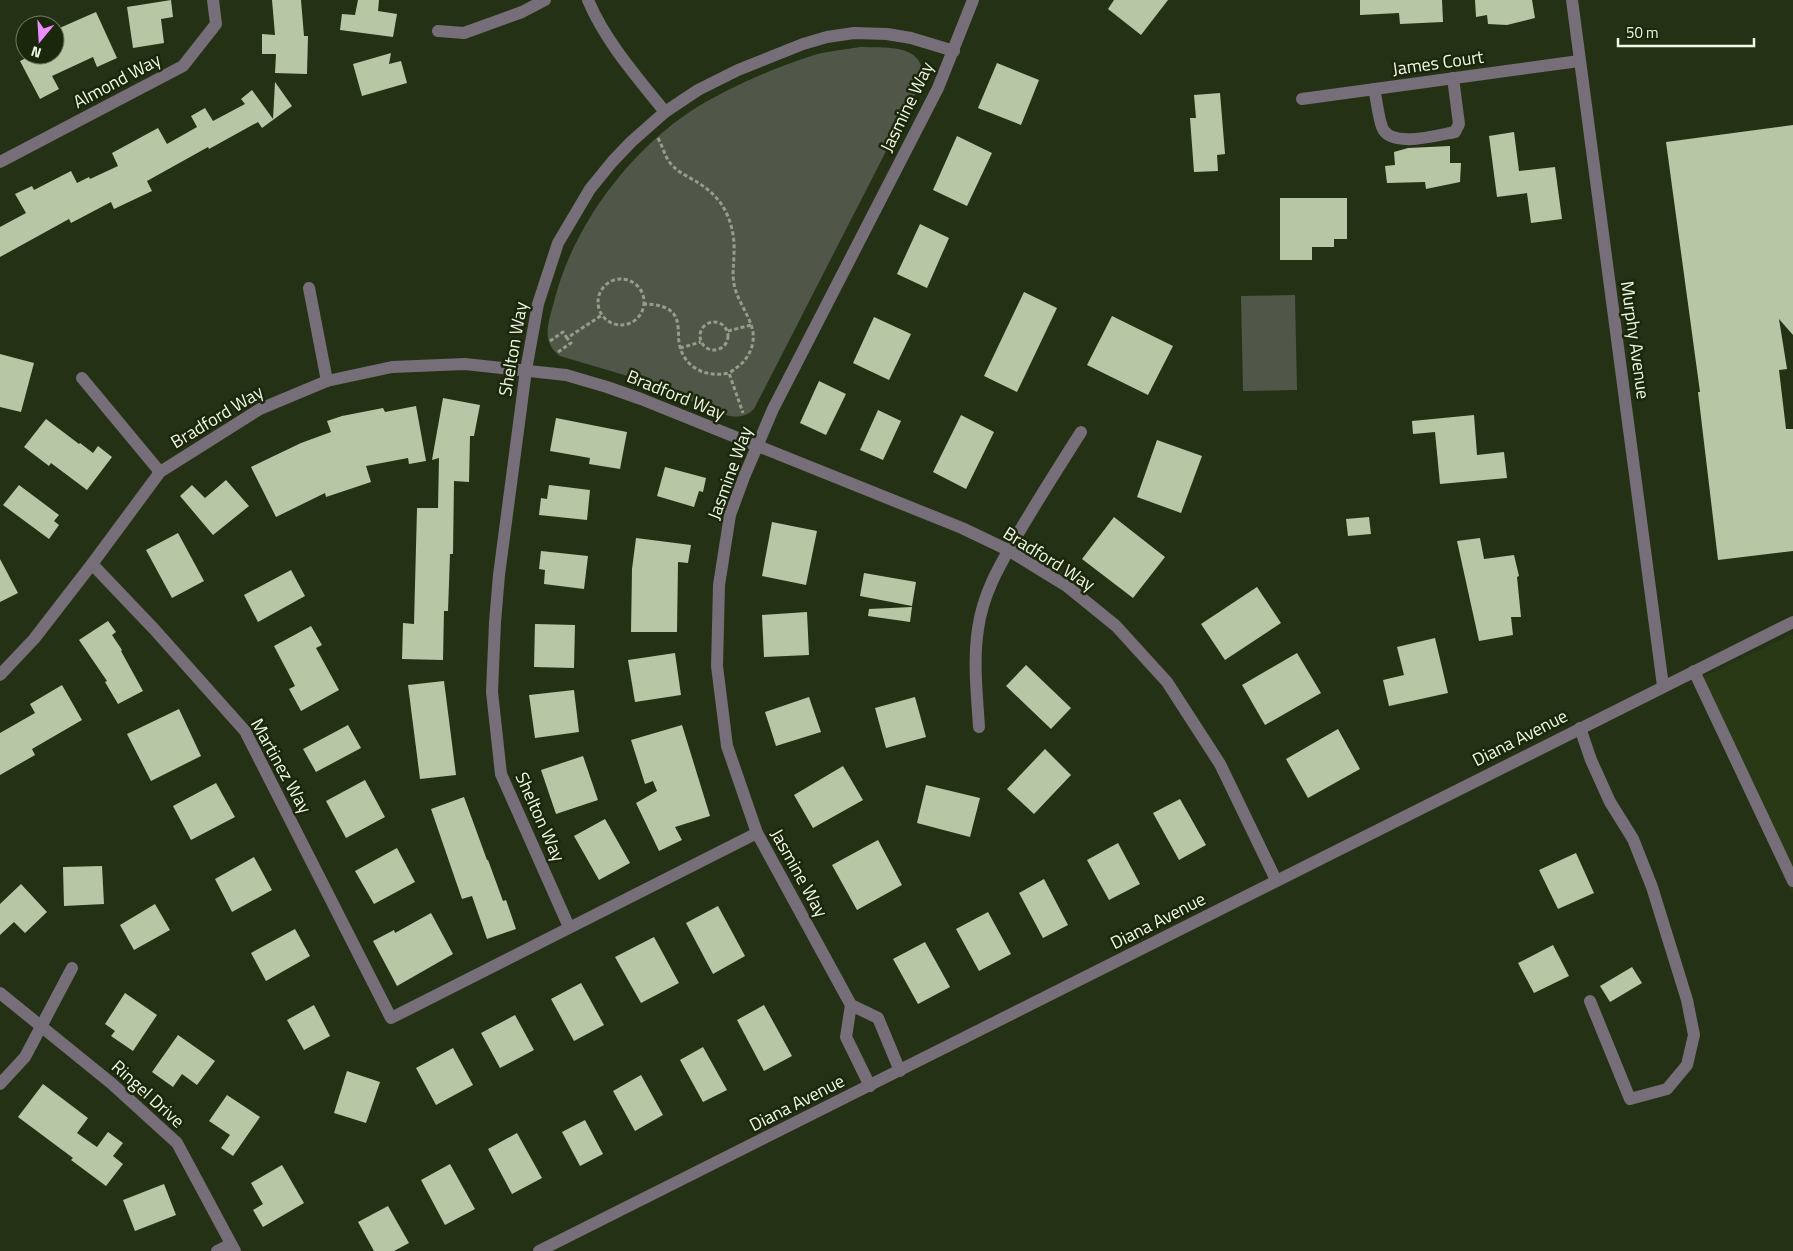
<svg xmlns="http://www.w3.org/2000/svg" width="1793" height="1251" viewBox="0 0 1793 1251" font-family="'Titillium Web',sans-serif">
<style>
.built{fill:#293815}
.green{fill:#505748}
.building{fill:#b7c7a5}
.lines{fill:none;stroke-linecap:round;stroke-linejoin:round}
.path{stroke:#949e88;stroke-width:3;stroke-dasharray:4 2.5;stroke-linecap:butt}
.minor{stroke:#766e78;stroke-width:12}
.labels{text-anchor:middle;stroke-width:5;stroke-linejoin:round;paint-order:stroke}
.street-label{font-size:18px;fill:#f0f8e7;stroke:#1b270b}
</style>
<rect width="100%" height="100%" fill="#253115"/>
<polygon class="built" points="1793,634 1793,895 1692,682"/>
<g class="green">
<path d="M860 47C886 48 927 43 922 81L754 409C746 417 737 418 726 415L631 377 560 356C539 341 550 319 555 298 574 225 629 152 691 111 724 90 771 69 808 57 825 51 843 50 860 47Z"/>
<polygon points="1295,295 1297,390 1243,391 1241,296"/>
</g>
<g class="building">
<polygon points="171,0 173,17 161,19 164,43 133,48 127,7"/>
<polygon points="272,0 301,0 304,36 308,36 307,74 275,73 276,54 262,54 262,34 275,35"/>
<polygon points="358,0 379,0 378,11 397,14 393,37 340,30 342,14 355,15"/>
<polygon points="1114,0 1168,0 1141,35 1108,9"/>
<polygon points="1360,0 1442,0 1443,22 1400,24 1399,13 1360,15"/>
<polygon points="1475,0 1532,0 1535,18 1507,25 1488,24 1487,15 1476,17"/>
<polygon points="96,12 117,58 97,67 93,57 52,76 59,89 40,99 20,61 32,55 55,55 55,30"/>
<polygon points="391,53 389,64 401,61 407,83 362,96 353,64"/>
<polygon points="997,63 1039,80 1021,125 978,108"/>
<polygon points="275,82 292,106 262,128 258,122 209,149 208,147 147,181 152,191 114,209 111,202 71,223 69,219 0,257 0,227 26,213 15,194 32,186 34,190 71,171 77,183 89,177 90,179 118,166 112,153 158,128 167,144 197,127 191,116 205,108 213,121 245,104 241,99 252,90 273,119"/>
<polygon points="1220,93 1225,154 1217,155 1218,171 1194,172 1190,118 1196,118 1194,95"/>
<polygon points="1793,125 1793,335 1779,319 1787,369 1779,370 1786,429 1793,429 1793,551 1718,560 1698,392 1700,392 1666,142"/>
<polygon points="1514,132 1519,171 1555,167 1562,219 1531,223 1527,193 1497,197 1489,136"/>
<polygon points="957,136 992,153 967,206 933,190"/>
<polygon points="1450,146 1450,163 1461,163 1460,182 1426,189 1425,182 1387,183 1385,166 1395,165 1394,152 1408,148"/>
<polygon points="1280,198 1347,198 1347,239 1334,239 1334,247 1312,247 1312,260 1280,260"/>
<polygon points="920,224 949,238 927,288 897,274"/>
<polygon points="1024,292 1057,308 1017,392 984,376"/>
<polygon points="1112,316 1173,346 1148,395 1087,365"/>
<polygon points="874,317 911,334 889,380 853,363"/>
<polygon points="0,354 34,363 21,412 0,407"/>
<polygon points="819,381 846,394 826,435 800,423"/>
<polygon points="443,398 480,405 474,436 470,436 469,482 454,481 453,554 450,554 448,611 444,611 443,660 402,659 403,623 414,624 417,508 438,508 439,458 432,460"/>
<polygon points="416,406 426,461 409,464 408,458 366,466 371,482 326,497 325,493 276,517 251,467 301,443 331,432 327,421 342,416 383,408 385,412"/>
<polygon points="878,410 901,421 883,460 860,450"/>
<polygon points="961,415 994,432 966,489 933,472"/>
<polygon points="1474,415 1477,455 1504,452 1507,478 1440,484 1435,432 1413,434 1412,421"/>
<polygon points="556,418 627,432 620,469 589,464 590,458 550,451"/>
<polygon points="46,419 79,444 80,443 93,453 98,446 112,457 87,490 51,463 49,466 24,447"/>
<polygon points="1157,440 1202,456 1181,513 1137,497"/>
<polygon points="665,467 706,478 703,492 699,491 694,507 657,496"/>
<polygon points="226,480 249,506 213,535 180,496 192,485 205,498"/>
<polygon points="19,485 59,515 54,521 59,525 49,539 3,505"/>
<polygon points="549,485 590,490 587,520 539,515 541,498 547,499"/>
<polygon points="1114,517 1165,557 1133,598 1082,559"/>
<polygon points="1369,517 1371,534 1348,536 1346,519"/>
<polygon points="772,522 817,531 806,585 762,576"/>
<polygon points="178,533 204,581 172,598 146,550"/>
<polygon points="636,538 691,545 688,563 678,562 677,632 631,632 632,569"/>
<polygon points="1480,538 1484,559 1514,555 1519,576 1517,577 1521,617 1511,617 1513,635 1479,641 1457,541"/>
<polygon points="541,551 588,556 584,589 544,584 545,570 539,569"/>
<polygon points="0,559 18,593 0,602"/>
<polygon points="291,570 305,596 258,622 244,595"/>
<polygon points="864,573 916,582 912,606 860,596"/>
<polygon points="1257,587 1281,623 1225,660 1201,624"/>
<polygon points="912,607 910,622 868,616 869,609"/>
<polygon points="807,612 809,655 764,657 762,615"/>
<polygon points="108,621 116,632 112,635 122,650 121,651 143,691 118,704 105,682 107,681 79,640"/>
<polygon points="535,624 575,625 574,668 534,667"/>
<polygon points="311,626 322,645 316,648 339,690 301,711 289,689 295,686 274,646"/>
<polygon points="1435,638 1448,693 1389,706 1383,680 1404,675 1397,647"/>
<polygon points="675,653 681,695 635,702 628,660"/>
<polygon points="1297,653 1321,693 1265,725 1242,685"/>
<polygon points="1026,665 1071,708 1051,729 1006,686"/>
<polygon points="444,681 456,775 420,779 408,685"/>
<polygon points="62,685 82,720 32,749 35,755 0,775 0,733 35,713 30,704"/>
<polygon points="574,690 579,732 535,738 529,695"/>
<polygon points="809,697 821,732 776,746 765,712"/>
<polygon points="915,697 926,737 886,748 875,708"/>
<polygon points="179,709 201,756 151,781 127,734"/>
<polygon points="348,725 361,748 316,772 303,749"/>
<polygon points="682,725 710,816 675,827 682,840 659,851 636,803 657,791 653,781 645,784 631,740"/>
<polygon points="1338,729 1360,769 1308,798 1286,759"/>
<polygon points="1045,749 1071,775 1034,814 1007,789"/>
<polygon points="583,756 598,800 556,814 541,770"/>
<polygon points="843,766 863,800 813,828 794,795"/>
<polygon points="365,780 385,817 346,838 326,801"/>
<polygon points="216,783 235,817 191,840 173,806"/>
<polygon points="926,785 980,798 970,837 917,823"/>
<polygon points="464,797 487,860 488,860 503,901 506,900 516,929 487,939 472,896 462,899 431,809"/>
<polygon points="1180,799 1206,845 1179,860 1153,813"/>
<polygon points="605,819 630,863 599,880 574,836"/>
<polygon points="878,840 902,885 857,910 832,865"/>
<polygon points="1118,843 1140,884 1109,900 1087,860"/>
<polygon points="397,848 415,882 374,904 355,871"/>
<polygon points="1576,853 1594,893 1558,909 1539,870"/>
<polygon points="254,857 272,890 232,912 215,879"/>
<polygon points="102,866 104,904 64,906 63,867"/>
<polygon points="1044,879 1068,925 1043,938 1019,893"/>
<polygon points="21,884 47,912 25,933 14,922 0,935 0,904"/>
<polygon points="155,904 170,930 134,950 120,925"/>
<polygon points="718,906 745,956 713,974 686,923"/>
<polygon points="988,912 1011,954 979,971 956,929"/>
<polygon points="431,913 453,954 397,986 373,941 394,930 395,933"/>
<polygon points="295,929 310,956 266,981 251,953"/>
<polygon points="654,937 679,983 641,1003 615,957"/>
<polygon points="925,942 950,987 918,1004 893,959"/>
<polygon points="1553,945 1569,976 1534,993 1518,963"/>
<polygon points="1632,967 1642,983 1610,1002 1600,986"/>
<polygon points="581,983 604,1025 574,1041 551,999"/>
<polygon points="125,993 157,1015 133,1051 111,1036 115,1031 105,1024"/>
<polygon points="314,1005 330,1036 304,1050 287,1020"/>
<polygon points="764,1005 792,1056 764,1071 737,1020"/>
<polygon points="515,1015 534,1050 500,1068 481,1033"/>
<polygon points="178,1035 215,1061 197,1085 182,1074 173,1087 152,1072"/>
<polygon points="703,1047 727,1090 703,1102 680,1060"/>
<polygon points="453,1048 473,1085 436,1105 416,1068"/>
<polygon points="347,1071 380,1082 366,1123 334,1113"/>
<polygon points="641,1075 663,1115 635,1131 613,1091"/>
<polygon points="43,1084 88,1118 77,1133 97,1147 108,1132 123,1143 113,1156 123,1164 106,1186 71,1160 73,1158 18,1117"/>
<polygon points="227,1095 260,1117 233,1156 221,1148 230,1135 209,1121"/>
<polygon points="585,1120 603,1154 580,1166 562,1132"/>
<polygon points="517,1133 542,1178 512,1194 488,1149"/>
<polygon points="450,1164 475,1209 445,1225 421,1180"/>
<polygon points="282,1165 304,1203 263,1227 253,1210 263,1204 251,1183"/>
<polygon points="164,1184 176,1215 135,1231 123,1200"/>
<polygon points="388,1206 409,1243 394,1251 374,1251 358,1222"/>
</g>
<g class="lines">
<g class="path">
<path d="M658 138C663 147 665 158 672 165 679 173 689 177 697 182 707 188 716 196 722 205 731 219 735 237 734 253 734 264 732 273 734 284 737 303 756 322 753 341 751 356 742 365 729 373"/>
<circle cx="621" cy="302" r="23"/>
<path d="M643 304C659 304 677 307 678 327 679 332 678 337 679 342 683 368 706 378 729 373L743 413"/>
<circle cx="714" cy="336" r="14"/>
<polyline points="728,331 751,325"/>
<polyline points="550,341 563,332 567,338"/>
<polyline points="680,348 701,342"/>
<polyline points="558,352 571,343 567,338 602,315"/>
</g>
<g class="minor">
<path d="M588 0C605 41 637 77 665 112"/>
<polyline points="1572,0 1663,686"/>
<polyline points="438,31 464,33 522,12 545,0"/>
<path d="M1374 89C1377 101 1378 116 1382 127 1390 149 1438 135 1455 132L1459 124 1453 78"/>
<polyline points="1302,99 1579,61"/>
<polyline points="0,162 183,66 216,24 213,0"/>
<polyline points="309,288 327,381"/>
<polyline points="82,378 160,472"/>
<polyline points="92,564 154,629 245,731 391,1018 757,833"/>
<polyline points="1694,671 1793,881"/>
<polyline points="0,675 34,639 92,564 160,472 260,409 327,381 392,367 465,364 566,375 607,387 641,399 962,528 1008,550 1068,587 1116,626 1167,682 1220,764 1276,880"/>
<path d="M979 727C977 694 973 662 978 629 983 592 1001 563 1019 532 1039 498 1060 465 1081 432"/>
<polyline points="1580,728 1591,760 1610,802 1633,839 1652,887 1687,1000 1694,1035 1687,1065 1667,1089 1630,1099 1590,1001"/>
<polyline points="569,927 501,774 492,692 495,622 499,575 526,370 538,304 558,243 590,189 612,162 631,142 665,112 698,90 738,70 803,44 827,37 854,33 887,34 911,38 954,51"/>
<polyline points="0,993 111,1083 177,1143 235,1251"/>
<polyline points="851,1005 846,1037 870,1086"/>
<polyline points="900,1071 878,1018 851,1005 757,833 727,746 717,666 719,585 730,515 744,477 773,409 938,88 973,0"/>
<polyline points="0,1084 25,1057 72,968"/>
<polyline points="217,1251 231,1244"/>
<polyline points="539,1251 1793,622"/>
</g>
</g>
<g class="labels">
<g class="street-label">
<text transform="translate(1438 63) rotate(-8)" y="6">James Court</text>
<text transform="translate(117 81) rotate(-28)" y="6">Almond Way</text>
<text transform="translate(907 107) rotate(-64)" y="6">Jasmine Way</text>
<text transform="translate(1635 340) rotate(82)" y="6">Murphy Avenue</text>
<text transform="translate(513 349) rotate(-80)" y="6">Shelton Way</text>
<text transform="translate(676 395) rotate(22)" y="6">Bradford Way</text>
<text transform="translate(217 417) rotate(-31)" y="6">Bradford Way</text>
<text transform="translate(730 473) rotate(-70)" y="6">Jasmine Way</text>
<text transform="translate(1049 559) rotate(32)" y="6">Bradford Way</text>
<text transform="translate(1520 738) rotate(-27)" y="6">Diana Avenue</text>
<text transform="translate(281 766) rotate(61)" y="6">Martinez Way</text>
<text transform="translate(540 817) rotate(66)" y="6">Shelton Way</text>
<text transform="translate(799 873) rotate(61)" y="6">Jasmine Way</text>
<text transform="translate(1158 921) rotate(-27)" y="6">Diana Avenue</text>
<text transform="translate(148 1094) rotate(42)" y="6">Ringel Drive</text>
<text transform="translate(797 1103) rotate(-27)" y="6">Diana Avenue</text>
</g>
</g>
<g transform="translate(40 40) rotate(198)"><circle r="24" fill="#1b270b" stroke="#707b63"/>
<path d="M0-4L9 19L0 12L-9 19Z" fill="#ea8dfd"/>
<text y="-8" font-size="14" font-weight="bold" text-anchor="middle" fill="#f0f8e7">N</text>
</g>
<path d="M1618 38v8h136v-8" fill="none" stroke="#f0f8e7" stroke-width="2.5"/>
<text x="1626" y="38" font-size="15" fill="#f0f8e7" stroke="#1b270b" stroke-width="4" paint-order="stroke">50 m</text>
</svg>
